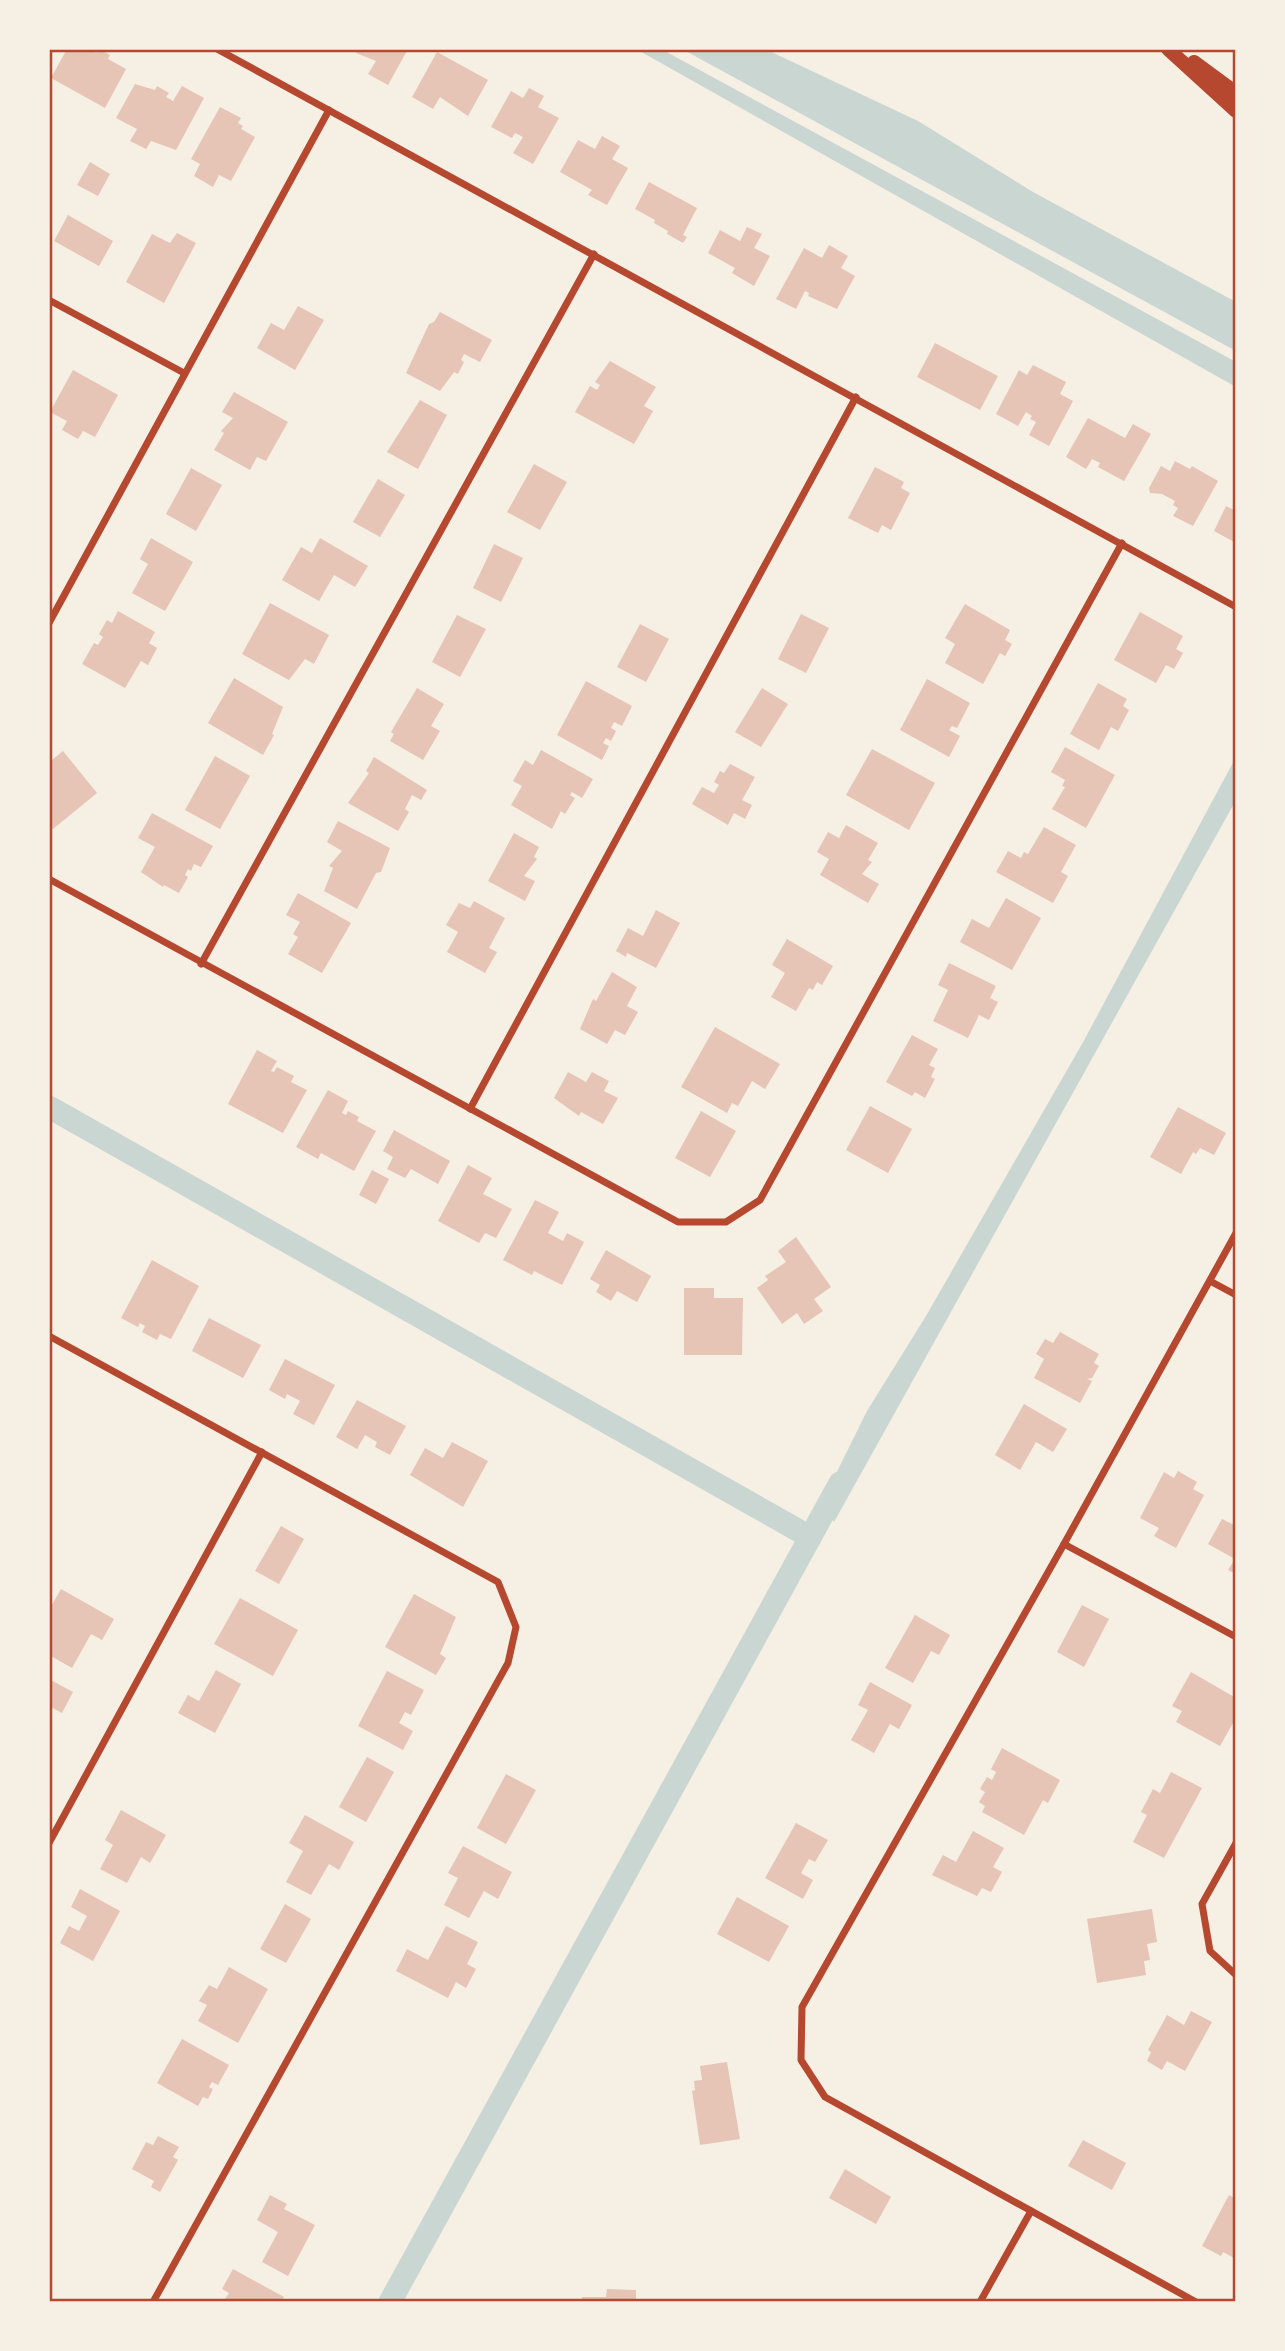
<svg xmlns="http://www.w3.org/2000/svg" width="1285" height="2351" viewBox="0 0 1285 2351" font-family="'Asap Condensed',sans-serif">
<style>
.water{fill:#c9d6d2}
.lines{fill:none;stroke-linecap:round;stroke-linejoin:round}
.canal{stroke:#c9d6d2;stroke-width:23}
.building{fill:#e6c5b7}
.minor{stroke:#b5482f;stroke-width:7}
.secondary{stroke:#b5482f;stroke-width:14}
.neatline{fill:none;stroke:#b5482f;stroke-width:2.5}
</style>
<rect width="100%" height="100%" fill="#f6efe4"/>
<g class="water">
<polygon points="636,49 661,49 1236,362 1236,387"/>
<polygon points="682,49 765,49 918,121 1033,192 1236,302 1236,351"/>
<polygon points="1236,757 1236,800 834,1522 821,1504 867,1411 926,1316 1082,1044"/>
</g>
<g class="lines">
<g class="canal">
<polyline points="49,1107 810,1537"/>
<polyline points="390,2302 840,1483"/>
</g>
</g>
<g class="building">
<polygon points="67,49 92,49 96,53 99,49 110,55 108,59 126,69 105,108 51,78"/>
<polygon points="358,49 408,49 388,85 368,74 376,61 356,53"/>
<polygon points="437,52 488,80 468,116 440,97 433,109 412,97"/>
<polygon points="135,84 155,90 157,86 169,93 166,97 173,101 182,86 204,98 176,150 151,141 146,149 130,141 137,129 116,118"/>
<polygon points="529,88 544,96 538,107 559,118 533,164 513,153 523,137 515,133 512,138 491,127 511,91 523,98"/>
<polygon points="220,107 241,118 238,123 243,126 241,129 255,137 231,181 219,175 213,187 194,176 200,164 191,159"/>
<polygon points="602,136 620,146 612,159 628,168 607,205 588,195 592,190 560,172 578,140 595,149"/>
<polygon points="90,162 110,174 98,196 77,185"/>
<polygon points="649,182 697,208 683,235 687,237 683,243 667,234 668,231 654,223 655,220 635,209"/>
<polygon points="68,215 113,241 99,266 54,241"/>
<polygon points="747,227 762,234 754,248 770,256 754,286 732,273 735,268 708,253 720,230 740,241"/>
<polygon points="177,233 196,243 164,303 126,282 152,234 170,243"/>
<polygon points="829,245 848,256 841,268 855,276 837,309 808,296 809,293 805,291 796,309 776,299 804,248 822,258"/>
<polygon points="298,306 324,320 295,370 257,348 271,323 284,330"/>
<polygon points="440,312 492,340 480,362 464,354 461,360 464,362 458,374 454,372 440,391 406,373 429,324 434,322"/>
<polygon points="935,343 998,376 980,410 917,377"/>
<polygon points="610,361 656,387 644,406 653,411 634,444 575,412 590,386 597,390 600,385 595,382"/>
<polygon points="1033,365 1066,382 1060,394 1073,401 1049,446 1029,435 1036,422 1030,419 1032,416 1026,412 1018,426 996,414 1019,370 1027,375"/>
<polygon points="73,370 118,395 95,437 83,431 78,439 62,430 67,421 50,412"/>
<polygon points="234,392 288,422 266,461 257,457 250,470 214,450 224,433 221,431 233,418 222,412"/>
<polygon points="420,400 447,415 418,469 387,452"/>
<polygon points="1088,418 1125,438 1133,424 1151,434 1124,481 1098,467 1100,463 1092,459 1086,469 1066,457"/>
<polygon points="1175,461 1190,469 1192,466 1218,481 1193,526 1173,516 1178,508 1173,505 1175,501 1162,494 1150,493 1149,488 1161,466 1170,471"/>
<polygon points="534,464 567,482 540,530 507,512"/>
<polygon points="875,467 904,482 901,488 910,493 891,530 882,525 878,533 848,518"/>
<polygon points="191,468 222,485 196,531 166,514"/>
<polygon points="378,479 405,495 380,537 353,522"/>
<polygon points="1226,506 1236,511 1236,543 1214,531"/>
<polygon points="151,538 193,562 165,611 132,593 148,564 140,559"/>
<polygon points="320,538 368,566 355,587 334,575 319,601 282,580 301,547 312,553"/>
<polygon points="494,544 523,558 501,602 473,588"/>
<polygon points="270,603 329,635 314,664 305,659 289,680 242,654"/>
<polygon points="965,604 1010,630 1005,640 1012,644 1005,656 1000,653 983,684 945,663 955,644 945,638"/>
<polygon points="118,611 155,632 149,643 157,648 148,665 141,661 125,688 82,664 94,643 98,645 103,637 99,634 107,620 112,623"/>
<polygon points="1140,612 1183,636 1176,649 1183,653 1174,669 1166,665 1156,683 1114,660"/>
<polygon points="801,614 829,628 806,673 778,659"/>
<polygon points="457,615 486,629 460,677 432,662"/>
<polygon points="640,624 669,639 646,682 617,667"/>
<polygon points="234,678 283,707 272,734 274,735 263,755 208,723"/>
<polygon points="927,679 970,703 957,728 952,726 949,730 960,736 949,757 900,730"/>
<polygon points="586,681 632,706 622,726 614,722 611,728 616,731 611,741 606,738 603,743 609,746 602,760 557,735"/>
<polygon points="1098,683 1127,699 1123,706 1129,710 1118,731 1111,727 1099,750 1070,734"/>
<polygon points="417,688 444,704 431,726 440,731 423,760 390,741 394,734 391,732"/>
<polygon points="762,688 788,704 761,747 735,732"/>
<polygon points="1065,747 1115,775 1086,828 1052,809 1065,787 1062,786 1065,780 1051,772"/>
<polygon points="872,749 935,783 909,830 846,795"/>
<polygon points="541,750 593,779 582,798 572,792 570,795 575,798 565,814 561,811 552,829 511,805 522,786 513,781 525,760 533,765"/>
<polygon points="63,751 97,793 53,829 49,825 49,756 52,760"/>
<polygon points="215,756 250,776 220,829 185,810"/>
<polygon points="374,757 427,790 421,800 412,795 405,809 409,812 398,831 348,803 369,773 366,771"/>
<polygon points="730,764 755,777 742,800 752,805 745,819 734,813 728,825 692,804 702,787 714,793 719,785 714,782 720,771 724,773"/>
<polygon points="152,813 213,846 201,867 194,864 191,871 188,869 185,875 188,877 179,893 164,885 163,887 141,872 155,847 138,838"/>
<polygon points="338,821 390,848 381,872 376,873 357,909 324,891 333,868 329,866 342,851 327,842"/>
<polygon points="846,825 878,843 868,860 872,862 862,874 879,884 868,903 820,875 829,859 817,852 828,832 839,838"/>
<polygon points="1044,827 1076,845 1061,872 1068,876 1053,903 996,872 1008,851 1021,858 1024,852 1028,854"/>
<polygon points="514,833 539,847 534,857 537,859 524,876 535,881 525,901 488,881"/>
<polygon points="298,893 351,923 322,973 288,954 298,937 293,934 300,922 286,915"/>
<polygon points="1006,898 1041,918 1012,970 960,942 972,919 989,928"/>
<polygon points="474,901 505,918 489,948 497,952 485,973 447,952 458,932 446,925 459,903 470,908"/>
<polygon points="656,910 680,923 656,968 627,953 626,957 616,951 628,928 643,936"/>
<polygon points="787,939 833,966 822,985 817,982 813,990 809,988 796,1011 771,997 785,973 772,965"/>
<polygon points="949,963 996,986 990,998 998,1002 989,1020 979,1015 968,1038 933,1021 948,990 938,985"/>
<polygon points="612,972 637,987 627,1006 638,1012 625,1035 615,1030 607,1044 580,1029 593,999 596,1001"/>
<polygon points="715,1027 780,1064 765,1089 752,1081 738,1106 732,1103 727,1113 681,1087"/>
<polygon points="912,1035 938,1049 929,1065 935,1068 931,1077 935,1079 925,1098 915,1092 912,1096 886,1082"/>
<polygon points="257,1050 277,1061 271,1071 274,1072 277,1067 294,1076 291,1082 307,1090 283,1133 228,1104"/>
<polygon points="568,1072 586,1082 592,1072 609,1081 604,1091 618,1098 603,1124 581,1112 579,1116 554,1098"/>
<polygon points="328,1090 348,1101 342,1113 346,1115 348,1111 359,1117 357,1121 376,1131 354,1171 321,1153 318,1159 296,1147"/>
<polygon points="870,1106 912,1129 888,1173 846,1150"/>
<polygon points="1178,1107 1226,1133 1214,1155 1200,1148 1196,1154 1193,1152 1181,1174 1150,1157"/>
<polygon points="701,1111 736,1131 710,1177 675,1158"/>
<polygon points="394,1130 450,1161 438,1184 411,1169 405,1178 387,1169 393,1157 383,1151"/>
<polygon points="468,1165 492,1178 483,1194 512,1209 496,1238 485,1233 479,1243 438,1221"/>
<polygon points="372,1170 389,1179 376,1204 359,1195"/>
<polygon points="535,1200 559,1212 548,1233 563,1241 567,1233 584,1242 562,1285 534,1271 532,1275 503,1260"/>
<polygon points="796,1237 831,1287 814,1299 823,1311 804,1324 797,1313 782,1324 757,1288 768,1280 765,1276 786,1262 778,1251"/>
<polygon points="606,1250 651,1276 637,1302 617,1291 611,1301 596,1292 600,1285 590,1279"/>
<polygon points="152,1260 199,1286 171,1339 160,1334 157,1340 142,1332 145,1326 140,1323 138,1327 121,1318"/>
<polygon points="684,1288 714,1288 714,1298 743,1298 742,1355 684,1355"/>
<polygon points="209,1318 261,1345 243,1378 192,1351"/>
<polygon points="1060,1332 1099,1354 1094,1363 1099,1366 1092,1378 1087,1379 1092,1381 1080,1403 1034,1378 1044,1359 1036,1354 1045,1339 1053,1343"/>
<polygon points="285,1359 335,1385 314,1425 293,1414 300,1401 287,1394 285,1399 269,1390"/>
<polygon points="357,1400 406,1426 390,1455 375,1447 377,1442 365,1435 357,1449 336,1437"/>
<polygon points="1024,1404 1067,1429 1053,1452 1036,1442 1020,1470 995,1455"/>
<polygon points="452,1442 488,1461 463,1507 410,1475 425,1448 443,1458"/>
<polygon points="1178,1471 1197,1482 1193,1489 1204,1495 1176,1548 1154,1536 1159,1528 1140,1518 1164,1472 1174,1478"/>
<polygon points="1222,1519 1236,1526 1236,1574 1228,1570 1235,1559 1208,1544"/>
<polygon points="281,1526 304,1539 279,1584 255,1571"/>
<polygon points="61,1589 114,1619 102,1640 91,1634 72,1668 49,1655 49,1610"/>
<polygon points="414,1594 456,1617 440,1654 446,1658 436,1675 385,1647"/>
<polygon points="240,1598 298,1630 273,1676 214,1644"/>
<polygon points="1082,1605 1109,1619 1084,1667 1057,1652"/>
<polygon points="915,1615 950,1635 939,1655 931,1651 913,1683 885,1668"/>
<polygon points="216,1670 241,1684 215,1733 178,1713 188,1695 199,1701"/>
<polygon points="387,1671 424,1690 411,1715 405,1712 399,1723 413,1731 403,1750 358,1726"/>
<polygon points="1191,1672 1236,1698 1236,1725 1233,1723 1220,1746 1176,1722 1182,1711 1172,1706"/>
<polygon points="49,1679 73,1692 62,1713 49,1706"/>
<polygon points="870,1682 912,1705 899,1729 890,1724 874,1753 851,1740 868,1710 858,1705"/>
<polygon points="1002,1748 1060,1780 1048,1803 1043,1800 1024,1835 982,1812 985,1806 979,1802 985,1792 980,1789 987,1777 992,1780 996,1772 991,1769"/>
<polygon points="367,1757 394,1772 366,1822 339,1807"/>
<polygon points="1171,1772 1202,1788 1164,1858 1133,1842 1147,1815 1141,1812 1153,1789 1160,1793"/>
<polygon points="506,1774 536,1790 506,1844 477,1828"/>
<polygon points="121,1810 166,1835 150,1863 141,1857 127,1883 100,1869 113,1845 105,1840"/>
<polygon points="305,1815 354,1842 339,1870 329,1864 311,1895 286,1882 303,1851 289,1843"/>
<polygon points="796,1823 828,1840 815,1862 809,1859 801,1873 813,1880 803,1899 765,1878"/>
<polygon points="973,1831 1004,1848 993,1867 1002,1872 991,1892 982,1888 977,1896 932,1875 943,1855 956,1862"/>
<polygon points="463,1846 512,1872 498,1899 484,1891 469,1918 444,1905 458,1878 448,1873"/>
<polygon points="80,1889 120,1911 93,1961 60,1943 69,1926 79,1931 87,1916 71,1907"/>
<polygon points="737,1897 789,1926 769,1962 717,1934"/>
<polygon points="285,1904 311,1919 286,1963 260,1949"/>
<polygon points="1152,1909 1157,1942 1147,1944 1150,1960 1144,1961 1146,1975 1097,1983 1087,1919"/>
<polygon points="446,1926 478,1942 467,1964 476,1969 466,1988 456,1982 448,1998 396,1971 407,1949 428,1960"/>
<polygon points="229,1967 268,1989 238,2043 198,2021 207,2005 199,2001 209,1985 217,1989"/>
<polygon points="1191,2011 1212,2022 1185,2071 1167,2061 1162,2070 1147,2061 1151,2052 1148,2050 1167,2015 1184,2025"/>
<polygon points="182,2039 229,2065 218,2085 212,2082 209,2087 213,2089 208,2099 203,2097 198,2106 157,2083"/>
<polygon points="727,2062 740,2139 700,2145 692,2091 695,2090 694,2081 702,2080 700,2066"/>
<polygon points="158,2136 179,2147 173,2157 178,2160 160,2192 151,2187 154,2181 132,2169 146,2142 153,2145"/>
<polygon points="1083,2140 1126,2163 1112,2190 1068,2166"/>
<polygon points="845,2169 891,2197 876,2224 829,2198"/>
<polygon points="270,2195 287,2204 284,2209 315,2225 288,2276 262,2262 278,2232 257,2220"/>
<polygon points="1229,2195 1236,2199 1236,2259 1223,2252 1221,2256 1202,2246"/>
<polygon points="233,2269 284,2297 281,2302 223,2302 229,2293 222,2289"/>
<polygon points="607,2289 636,2290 636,2302 582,2302 582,2297 606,2297"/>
</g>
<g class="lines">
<g class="minor">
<polyline points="217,49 1236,607"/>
<polyline points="49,300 184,373"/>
<polyline points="49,623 329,110"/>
<polyline points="49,879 678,1222 726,1222 760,1200 1122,543"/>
<polyline points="201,964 594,254"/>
<polyline points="470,1109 856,397"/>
<polyline points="1210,1281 1236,1295"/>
<polyline points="49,1336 498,1582 516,1627 508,1663 153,2302"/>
<polyline points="1064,1544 1236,1637"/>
<polyline points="49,1843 262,1452"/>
<polyline points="1236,1843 1202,1904 1210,1951 1236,1975"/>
<polyline points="980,2302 1031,2211"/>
<polyline points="1196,2302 825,2097 801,2060 802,2007 1064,1544 1236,1233"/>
</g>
<g class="secondary">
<polyline points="1168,49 1236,111"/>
<polyline points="1194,62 1236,93"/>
</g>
</g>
<rect width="1285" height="2351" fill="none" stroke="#f6efe4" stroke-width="102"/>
<rect x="51" y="51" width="1183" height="2249" class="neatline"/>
</svg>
